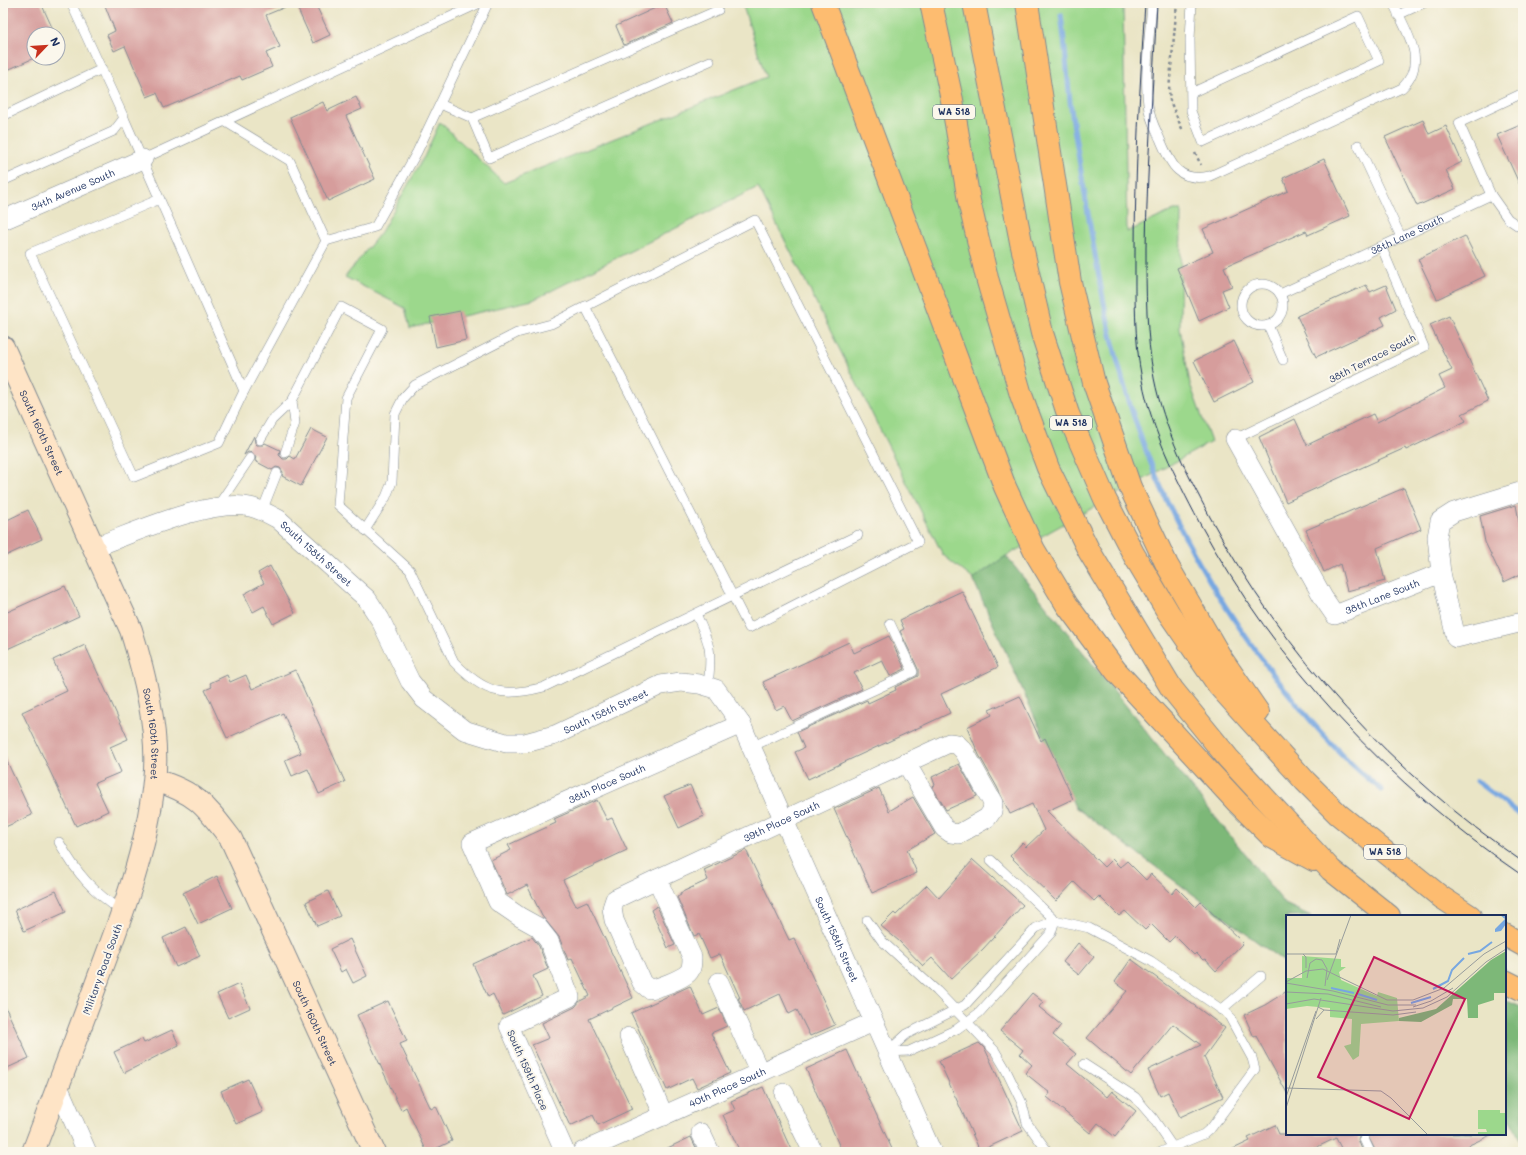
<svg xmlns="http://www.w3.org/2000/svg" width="1526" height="1155" viewBox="0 0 1526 1155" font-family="Mali,sans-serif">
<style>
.green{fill:#9cd88c;stroke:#5c8475}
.forest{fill:#7db878;stroke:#4c746b}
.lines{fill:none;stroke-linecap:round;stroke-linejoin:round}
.stream{stroke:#77a7e1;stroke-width:5}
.building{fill:#d69d9c}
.lane-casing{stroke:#828a92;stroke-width:10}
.street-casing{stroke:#828a92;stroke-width:20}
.secondary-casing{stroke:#828a92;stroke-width:24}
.highway-casing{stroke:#828a92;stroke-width:24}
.path{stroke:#828a92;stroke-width:2.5;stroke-dasharray:3 3;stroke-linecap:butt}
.lane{stroke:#fff;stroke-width:9}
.street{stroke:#fff;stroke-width:19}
.secondary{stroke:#fee4c6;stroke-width:22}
.highway{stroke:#fdbc70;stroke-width:22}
.tram{stroke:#1b2f5e;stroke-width:1}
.labels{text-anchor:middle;stroke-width:4;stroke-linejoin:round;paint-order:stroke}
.shield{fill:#fbf7ec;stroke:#5e6b89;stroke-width:1}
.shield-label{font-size:9px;font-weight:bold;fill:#1b2f5e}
.street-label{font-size:10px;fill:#1b2f5e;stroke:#fbf7ec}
.inset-river{fill:none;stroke:#77a7e1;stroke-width:2}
.inset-road{fill:none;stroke:#979c9c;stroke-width:1}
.view{fill:#c2185b;fill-opacity:0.15;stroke:#c2185b;stroke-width:2}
.inset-edge{fill:none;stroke:#1b2f5e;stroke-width:2}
</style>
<rect width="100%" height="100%" fill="#fbf7ec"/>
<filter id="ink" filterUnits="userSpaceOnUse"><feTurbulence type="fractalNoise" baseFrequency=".025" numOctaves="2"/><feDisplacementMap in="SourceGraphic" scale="8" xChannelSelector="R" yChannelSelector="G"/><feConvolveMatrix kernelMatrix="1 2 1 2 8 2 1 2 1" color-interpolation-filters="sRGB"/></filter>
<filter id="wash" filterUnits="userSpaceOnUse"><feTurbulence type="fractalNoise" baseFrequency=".012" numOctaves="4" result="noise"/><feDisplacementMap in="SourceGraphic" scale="16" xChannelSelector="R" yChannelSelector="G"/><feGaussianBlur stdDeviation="0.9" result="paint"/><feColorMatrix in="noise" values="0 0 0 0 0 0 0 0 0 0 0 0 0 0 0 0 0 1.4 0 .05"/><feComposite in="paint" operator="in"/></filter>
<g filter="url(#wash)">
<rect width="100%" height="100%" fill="#eae5c6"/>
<polygon class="green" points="742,3 1123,3 1127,232 1174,210 1181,210 1180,328 1190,384 1211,442 1006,556 973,579 943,555 758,187 533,300 410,328 405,308 345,277 381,232 424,157 440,122 504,183 766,77"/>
<g class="forest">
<polygon points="1006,556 1285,904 1311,916 1287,916 1287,964 1075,807 973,579"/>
<polygon points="1505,1000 1523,1008 1523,1145 1505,1110"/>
</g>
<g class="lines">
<g class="stream">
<path d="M1061 15C1065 44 1067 73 1070 101 1075 139 1082 176 1088 213 1101 292 1114 364 1142 440 1172 523 1217 600 1270 670 1304 714 1338 756 1382 790"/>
<polyline points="1476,781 1523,817"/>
</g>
</g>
<g id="blocks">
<g class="building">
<polygon points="3,3 41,3 55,34 34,34 34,58 3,72"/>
<polygon points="104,3 315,3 330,35 313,43 295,3 266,15 280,47 266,53 272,67 242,80 240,76 164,108 157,93 147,97 125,46 114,51 107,35 115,31"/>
<polygon points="664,4 673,23 624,45 616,26"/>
<polygon points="356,97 362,109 346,116 375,179 328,201 290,117 323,102 327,111"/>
<polygon points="1423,120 1429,134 1446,126 1462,162 1446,170 1455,189 1417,206 1385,137"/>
<polygon points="1523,124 1523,192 1497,135"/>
<polygon points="1324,159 1350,216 1308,235 1306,231 1224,267 1232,286 1222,290 1229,307 1199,321 1177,268 1213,252 1203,229 1288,191 1283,178"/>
<polygon points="1465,236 1485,276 1437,299 1418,259"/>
<polygon points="1366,285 1370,292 1386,285 1396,309 1381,317 1385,325 1316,357 1297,316"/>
<polygon points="460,311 466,340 436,347 430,317"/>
<polygon points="1449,316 1488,401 1462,414 1466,421 1406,450 1405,448 1286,502 1259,437 1295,419 1307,445 1373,414 1377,422 1445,388 1439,376 1452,370 1430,325"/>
<polygon points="1234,341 1254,382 1214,402 1194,361"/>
<polygon points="311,429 327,437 301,486 282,476 283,472 280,468 276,467 272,470 255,461 256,456 253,453 248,452 244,455 254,436 255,443 257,445 263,445 265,443 280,450 279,455 283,459 287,459 290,456 295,459"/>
<polygon points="1404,488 1421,529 1377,548 1385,581 1347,591 1340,564 1324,572 1306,530"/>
<polygon points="1516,505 1521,532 1523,531 1523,573 1504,582 1485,542 1480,516"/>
<polygon points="28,510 42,539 3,557 3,522"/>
<polygon points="270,566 295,613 273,624 264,606 253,612 244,594 264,583 258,573"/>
<polygon points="65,586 79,616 3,651 3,614"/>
<polygon points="962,591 998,667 941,694 950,713 808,779 795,752 804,748 797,732 867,700 868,703 896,690 895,687 918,676 918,669 900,631 904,629 900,620"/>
<polygon points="889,636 905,669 890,676 882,660 854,673 862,689 792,721 784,706 776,710 763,682 849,642 854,653"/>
<polygon points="85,645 128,739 110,747 121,772 95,783 108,811 76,826 22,712 67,691 53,660"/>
<polygon points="295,670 345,782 319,794 308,769 292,776 285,760 301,753 283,713 227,738 205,690 212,687 210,683 227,675 230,682 246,675 252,689"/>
<polygon points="1020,696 1041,741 1045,738 1073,799 1047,811 1104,867 1112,859 1120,867 1127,861 1146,880 1151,874 1172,894 1177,888 1196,907 1201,902 1243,943 1216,971 1205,959 1203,960 1196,953 1194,955 1175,936 1169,942 1151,924 1145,930 1125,911 1119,916 1099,896 1094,901 1074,882 1056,901 1010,856 1022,843 1026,847 1044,830 1032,804 1010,814 997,787 979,755 967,727 992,715 989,710"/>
<polygon points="3,753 32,815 3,828"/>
<polygon points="959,764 977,796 946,810 932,786 935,785 932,777"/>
<polygon points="690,785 704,816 679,828 664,796"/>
<polygon points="879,788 889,811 913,797 935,834 907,850 917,873 872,893 834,809"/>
<polygon points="597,800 607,820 612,818 627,850 563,880 576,906 587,901 633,998 589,1019 632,1109 598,1125 593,1115 570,1126 532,1045 549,1038 542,1023 575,1007 580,1001 590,996 572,958 568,960 559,937 542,916 527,885 507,895 491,860 511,850 508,845 556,823 554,819"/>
<polygon points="746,850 789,940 794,938 835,1025 810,1036 797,1010 789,1014 780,994 744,1011 738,998 740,998 720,954 710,958 699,934 694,936 677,897 681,895 680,893 708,880 704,870"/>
<polygon points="973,860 1023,905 983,949 951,979 932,958 923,966 899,941 881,926 894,913 896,915 927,885 939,898"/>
<polygon points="217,876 232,908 198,924 183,893"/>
<polygon points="56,891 66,912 24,931 15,910"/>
<polygon points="328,891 340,916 317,926 306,902"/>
<polygon points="657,906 675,945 668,948 651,910"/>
<polygon points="186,927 200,956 176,967 163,938"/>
<polygon points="532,937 539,946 548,969 533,976 542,996 503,1015 493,994 488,997 473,964"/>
<polygon points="350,939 367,976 353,983 346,969 341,972 330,949"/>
<polygon points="1078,943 1094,957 1079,975 1063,962"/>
<polygon points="1131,959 1225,1028 1204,1057 1223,1097 1180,1117 1168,1092 1160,1096 1148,1070 1201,1045 1173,1024 1131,1075 1087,1038 1127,991 1115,982"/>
<polygon points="239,984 250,1008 228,1018 217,994"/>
<polygon points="690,986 703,1015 719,1008 727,1026 711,1033 730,1073 697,1088 692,1078 667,1090 631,1013"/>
<polygon points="1287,991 1287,1093 1256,1036 1254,1037 1244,1015 1265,1005"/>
<polygon points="1032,993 1043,1002 1039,1007 1061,1025 1053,1035 1076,1054 1067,1064 1107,1097 1112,1091 1136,1111 1115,1137 1098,1123 1090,1133 1047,1097 1050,1093 1025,1073 1032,1065 1020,1054 1023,1050 1000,1031"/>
<polygon points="388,1001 407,1041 400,1044 431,1109 436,1106 452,1141 429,1152 427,1152 406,1107 401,1110 357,1015"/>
<polygon points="3,1002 29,1058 3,1070"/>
<polygon points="172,1030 179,1045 124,1073 114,1052 142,1039 144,1043"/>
<polygon points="979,1043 985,1049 1023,1131 980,1151 939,1061"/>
<polygon points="847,1050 892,1149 884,1152 842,1152 806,1069"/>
<polygon points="248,1079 263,1112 236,1124 221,1091"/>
<polygon points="763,1087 792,1152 740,1152 723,1115 735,1110 731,1101"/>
<polygon points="1275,1125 1279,1134 1361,1134 1358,1139 1363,1152 1343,1152 1336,1138 1313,1149 1315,1152 1227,1152 1250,1141 1248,1138"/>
<polygon points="1367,1134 1493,1134 1454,1152 1376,1152"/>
<polygon points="691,1137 698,1152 659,1152"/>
</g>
</g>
</g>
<g filter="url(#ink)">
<use href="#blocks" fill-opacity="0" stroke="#828a92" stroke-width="1"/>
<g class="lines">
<defs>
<g id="lane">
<path d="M1152 3C1150 33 1144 75 1148 104 1149 117 1155 128 1160 139 1171 164 1178 183 1210 176L1402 88C1429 62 1406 31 1393 3"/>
<polyline points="1398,15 1424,3"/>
<polyline points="710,61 489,158 472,118 718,10 716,3"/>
<polyline points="1191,93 1358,16 1379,61 1203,142 1191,111 1190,39 1192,3"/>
<polyline points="440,104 472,118"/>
<polyline points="3,116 102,69"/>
<polyline points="124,118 244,391 219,443 134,477 30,253 160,199"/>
<polyline points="224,121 290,161 326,241 244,391"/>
<polyline points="1358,145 1401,237"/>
<polyline points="143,159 480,3"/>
<polyline points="3,181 114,131 124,118 71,3"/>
<polyline points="1491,195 1459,123 1523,93"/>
<polyline points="326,241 375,227 417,152 488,3"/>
<circle cx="1262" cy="305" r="21"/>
<path id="s1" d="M1280 294 1491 195 1508 219 1523 229"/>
<polyline points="1268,325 1283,360"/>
<path d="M292 401 341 307 382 329 346 398 338 505 410 570 454 662C484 693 502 698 544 687L858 535"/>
<polyline points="1235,439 1424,347 1381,246"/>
<polyline points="260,440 272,420 292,401 295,423 285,453"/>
<polyline points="217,507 250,458"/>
<polyline points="262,511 277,473"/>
<polyline points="365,530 386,497 392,482 395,414 403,398 415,385 517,333 551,324 755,220 918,542 749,628 585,306"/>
<path d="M696 614C711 646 712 651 708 686"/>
<polyline points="751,747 913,672 890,623"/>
<path d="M59 842C77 874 92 891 123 912"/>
<polyline points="991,860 1055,920 1089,928 1151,961 1228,1014 1252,1058 1255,1069 1212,1127 1204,1134 1161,1152"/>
<polyline points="867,920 882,941 937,991 995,1051 1005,1068 1022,1103 1027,1123 1048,1152"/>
<polyline points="1221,1010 1261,976"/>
<polyline points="887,1052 909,1051 957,1029 979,1013 1051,933 1055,920"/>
<polyline points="887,1052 907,1034 965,1005 1036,928 1055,920"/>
<polyline points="1084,1064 1135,1097 1153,1118 1172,1146"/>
<polyline points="1364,1139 1370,1152"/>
</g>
<g id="street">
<path id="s2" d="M3 220 143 159"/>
<path id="s3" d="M1235 439 1324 599 1335 615 1441 573 1437 537 1440 521 1454 512 1523 491"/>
<path id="s4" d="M95 547C134 533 211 498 250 507 260 509 269 514 278 519L367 599 380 619 410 681 424 699 464 730 506 743H525L555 735 661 685 681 682 699 684 716 689 741 724 932 1152"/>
<polyline points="1441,573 1456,638 1523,622"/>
<polygon points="949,743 957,744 964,751 993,803 992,811 987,818 959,834 951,833 944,828 906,763"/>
<path d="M657 879 692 957C692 963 692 969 688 973 682 979 657 989 649 989L642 983 614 920 612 908 615 899Z"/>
<path id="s5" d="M657 879 906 763"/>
<polyline points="719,982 760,1073"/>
<polyline points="629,1037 664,1116"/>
<polyline points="58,1086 87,1152"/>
<polyline points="784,1093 813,1152"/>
<polyline points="701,1133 710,1152"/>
<path id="s6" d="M565 1152 509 1026 570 997 549 941 538 927 520 917 498 902 472 843 741 724"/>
<path id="s7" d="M582 1152 873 1022"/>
</g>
<g id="secondary">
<path id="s8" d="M3 347 131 630C145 675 160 734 154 781 147 850 122 915 98 979 77 1037 55 1094 33 1152"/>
<path id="s9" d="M155 780C197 793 205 805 231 839L374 1152"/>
</g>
<g id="highway">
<polyline points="823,3 1005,487 1034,550 1067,605 1116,671 1237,802 1272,837 1314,860"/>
<polyline points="931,3 952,100 969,201 987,278 1021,395 1048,468 1089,551 1172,689 1228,758 1331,870 1389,916"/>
<polyline points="974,3 1021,242 1042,333 1068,414 1105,499 1134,555 1168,612 1219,686 1305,781 1338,814 1441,897 1470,916"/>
<polyline points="1027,3 1070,282 1094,383 1130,487 1167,565 1221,658 1258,712"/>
<polyline points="1505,935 1523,945"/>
<polyline points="1505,981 1523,990"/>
</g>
</defs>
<use href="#lane" class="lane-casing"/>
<use href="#street" class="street-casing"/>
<use href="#secondary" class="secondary-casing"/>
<use href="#highway" class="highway-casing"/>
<g class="path">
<polyline points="1177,3 1169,90 1170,101 1183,131"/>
<polyline points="1195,153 1201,165"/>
</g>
<use href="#lane" class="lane"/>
<use href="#street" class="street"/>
<use href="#secondary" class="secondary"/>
<use href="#highway" class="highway"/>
<g class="tram">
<path d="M1145 3C1140 86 1135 169 1135 253 1135 296 1134 338 1142 380 1152 431 1175 476 1199 522 1276 664 1389 785 1523 876"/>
<path d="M1157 3C1153 85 1147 166 1146 248 1146 291 1146 335 1154 378 1164 428 1186 472 1210 517 1284 655 1394 774 1523 862"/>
</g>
</g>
</g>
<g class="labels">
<g class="shield">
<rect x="933" y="105" width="42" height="14" rx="3"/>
<rect x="1050" y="416" width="42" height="14" rx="3"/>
<rect x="1364" y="845" width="42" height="14" rx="3"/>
</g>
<g class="shield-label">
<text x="954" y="115">WA 518</text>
<text x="1071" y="426">WA 518</text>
<text x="1385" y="855">WA 518</text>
</g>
<g class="street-label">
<text dy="4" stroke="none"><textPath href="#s2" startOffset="76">34th Avenue South</textPath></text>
<text dy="4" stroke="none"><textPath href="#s1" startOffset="140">38th Lane South</textPath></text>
<text transform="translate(1372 358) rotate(-27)" y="4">38th Terrace South</text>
<text dy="4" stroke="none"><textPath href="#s8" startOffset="94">South 160th Street</textPath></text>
<text dy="4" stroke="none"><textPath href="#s4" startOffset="244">South 158th Street</textPath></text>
<text dy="4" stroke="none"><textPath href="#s3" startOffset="253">38th Lane South</textPath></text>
<text dy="4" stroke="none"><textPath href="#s4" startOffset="628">South 158th Street</textPath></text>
<text dy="4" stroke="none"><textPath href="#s8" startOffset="417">South 160th Street</textPath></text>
<text dy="4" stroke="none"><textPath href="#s6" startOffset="542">38th Place South</textPath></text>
<text dy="4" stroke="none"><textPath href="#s5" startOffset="137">39th Place South</textPath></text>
<text dy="4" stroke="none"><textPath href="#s4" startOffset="1024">South 158th Street</textPath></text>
<text transform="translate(102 969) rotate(-70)" y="4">Military Road South</text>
<text dy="4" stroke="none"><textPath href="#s9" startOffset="301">South 160th Street</textPath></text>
<text transform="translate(528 1070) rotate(66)" y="4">South 159th Place</text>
<text dy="4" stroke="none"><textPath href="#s7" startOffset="159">40th Place South</textPath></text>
</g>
</g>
<g transform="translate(1286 915)">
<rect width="220" height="220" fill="#eae5c6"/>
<path d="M16 41 55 44V52H60L53 57 55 65 91 81 92 77 111 83 113 106 75 109 73 141 67 145 58 131 65 129 66 104 44 102V93L21 91 0 94V63H16ZM192 195H214V198H220V220H192V217H201L200 214H192Z" fill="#9cd88c"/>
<path d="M220 36V78H208V85L192 90V103H182L181 84H167L166 90 135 107 113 106V103L150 94 205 45Z" fill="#7db878"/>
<path d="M214 0H220V9L215 16 209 17V14L219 4Z" fill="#77a7e1"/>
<path class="inset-river" d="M182 39 194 36 206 27M45 73 68 78M147 74 162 66 166 55 178 43M72 79 91 85M125 88 145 82"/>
<path class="inset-road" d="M0 39H50M17 39 20 42V53M50 39 54 24M21 63 24 48 30 44 36 45 41 54 39 71M41 65 65 0M0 67 20 56 37 54 101 85H127L158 73 198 39 220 26M0 68 47 76 102 90H130M0 77 42 79 95 92M0 89 28 84 107 96 137 93 161 82 200 47 220 34M32 92 38 95 107 100 130 97M127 92 145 86 167 73M30 104 38 95M0 173 95 176 105 183 142 220M0 182 30 96M0 193 35 83"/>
<path class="view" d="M88 42 179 84 123 204 32 162Z"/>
<rect width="220" height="220" class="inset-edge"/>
</g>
<rect width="1526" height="1155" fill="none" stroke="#fbf7ec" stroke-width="16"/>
<g transform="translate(46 46) rotate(65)"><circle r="19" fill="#fbf7ec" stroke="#a1a7b3"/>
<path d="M0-3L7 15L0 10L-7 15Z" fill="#c8321e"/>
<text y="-6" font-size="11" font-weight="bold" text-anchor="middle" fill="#1b2f5e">N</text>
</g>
</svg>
